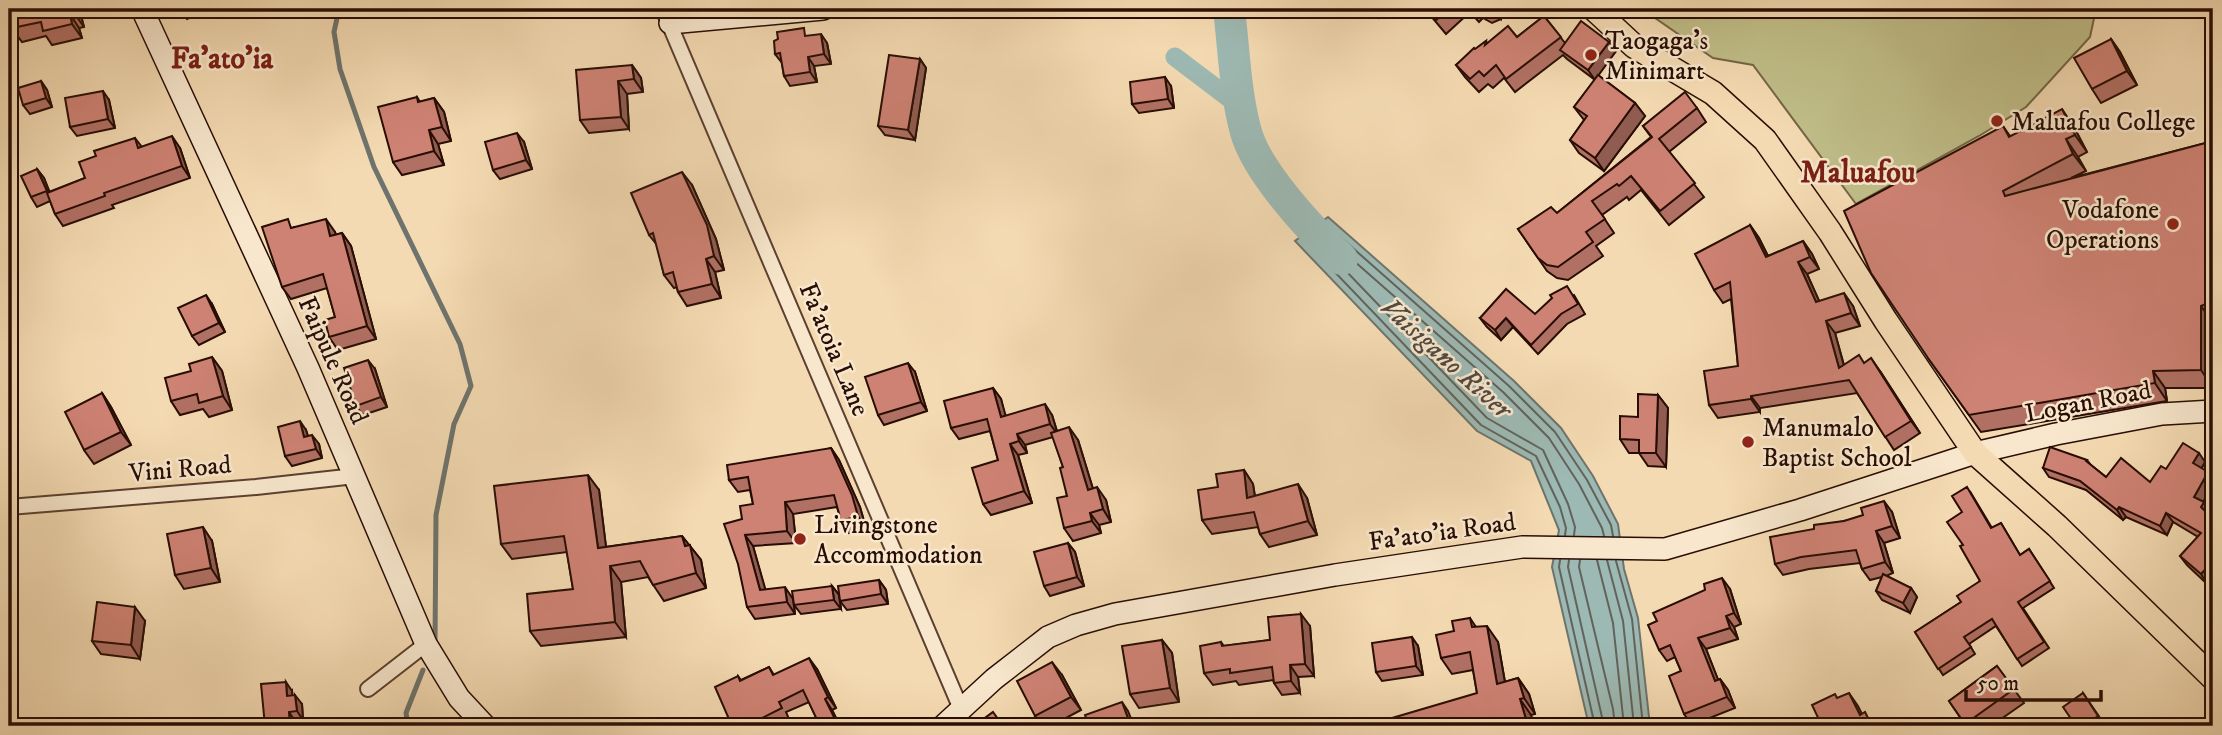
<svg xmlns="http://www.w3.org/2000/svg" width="2222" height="735" viewBox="0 0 2222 735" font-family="'IM FELL DW Pica',serif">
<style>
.green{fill:#c0be89;stroke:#746646;stroke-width:2}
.water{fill:#9db9b3;stroke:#6e746d;stroke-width:2}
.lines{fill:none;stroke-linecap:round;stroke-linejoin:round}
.shore{stroke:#62635c;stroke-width:2}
.stream{stroke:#6e746d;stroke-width:5}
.canal{stroke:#9db9b3;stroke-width:19}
.river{stroke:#9db9b3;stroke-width:32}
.street-casing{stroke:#5b4030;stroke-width:18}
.secondary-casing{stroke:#280d04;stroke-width:24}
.primary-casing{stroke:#280d04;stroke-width:26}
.street{stroke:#f8e7cd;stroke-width:14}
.secondary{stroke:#f8e7cd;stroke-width:21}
.primary{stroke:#f4dab2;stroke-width:23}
.wall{fill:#b17064;stroke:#280d04;stroke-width:2}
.shaded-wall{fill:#905b51;stroke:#280d04;stroke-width:2}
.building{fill:#ce8274;stroke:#280d04;stroke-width:2}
.poi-dot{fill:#8f2418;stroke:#f8e7cd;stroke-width:2.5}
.labels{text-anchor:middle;stroke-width:5;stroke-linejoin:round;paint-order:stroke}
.poi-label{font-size:26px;fill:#280d04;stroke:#f8e7cd;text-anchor:start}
.street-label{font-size:26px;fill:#280d04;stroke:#f8e7cd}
.water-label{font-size:28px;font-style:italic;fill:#514941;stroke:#f8e7cd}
.quarter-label{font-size:30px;font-weight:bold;fill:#7a1f14;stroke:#f8e7cd}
</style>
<rect width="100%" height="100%" fill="#f4dab2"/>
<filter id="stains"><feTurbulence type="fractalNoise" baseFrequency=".00286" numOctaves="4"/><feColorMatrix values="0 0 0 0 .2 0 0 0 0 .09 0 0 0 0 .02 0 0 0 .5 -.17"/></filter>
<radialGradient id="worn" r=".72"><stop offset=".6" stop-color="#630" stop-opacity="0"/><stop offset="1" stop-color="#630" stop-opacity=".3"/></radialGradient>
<polygon class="green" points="1642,9 2096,9 2090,37 2026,107 1979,136 1856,204 1753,65 1713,58"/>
<polygon class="water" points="1328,217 1514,381 1561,428 1593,476 1618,524 1624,569 1638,618 1650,726 1589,726 1552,567 1559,530 1531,461 1477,431 1295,241"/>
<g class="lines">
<g class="shore">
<polygon points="1478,386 1504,408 1504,413 1494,410 1476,391 1475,388"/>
<polyline points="1565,535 1566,528 1560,507 1536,456 1481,425 1308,244 1309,239 1326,227 1329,227 1509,386 1555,432 1587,480 1611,525 1613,536"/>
<polyline points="1574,535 1575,527 1568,504 1543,450 1487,418 1322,246 1322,241 1329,239 1503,392 1549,438 1579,484 1602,528 1604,536"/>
<polyline points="1560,560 1559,567 1595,726"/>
<polyline points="1569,560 1568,567 1604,726"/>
<polyline points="1580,560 1579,567 1613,709 1615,726"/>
<polyline points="1597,560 1613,623 1624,726"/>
<polyline points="1607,560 1623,621 1634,726"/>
<polyline points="1616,561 1632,619 1643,726"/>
</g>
<g class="stream">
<polyline points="339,9 334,32 340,69 374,167 460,344 471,386 454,424 436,515 435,644"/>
<polyline points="408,726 406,713 423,670"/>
</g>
<polyline class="canal" points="1175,57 1241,107"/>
<path class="river" d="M1229 9C1234 50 1235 92 1246 132 1257 172 1311 230 1342 259"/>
<defs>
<g id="street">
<polyline points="663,9 961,709"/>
<polyline points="9,507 256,487 355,476"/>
<polyline points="368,689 426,644"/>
</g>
<g id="secondary">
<polyline points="142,9 308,368 426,644 459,698 485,726"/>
<polyline points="670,23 823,9"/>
<polyline points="943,726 994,679 1048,637 1076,625 1115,614 1335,575 1522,547 1665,549 1800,510 1975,453 2056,434 2162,414 2213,411"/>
</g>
<polyline id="primary" points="1594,9 1634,46 1713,93 1765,140 1830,232 1886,321 1975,453 2057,526 2213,678"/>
</defs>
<use href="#street" class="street-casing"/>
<use href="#secondary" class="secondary-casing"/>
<use href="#primary" class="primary-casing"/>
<use href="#street" class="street"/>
<use href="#secondary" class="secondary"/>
<use href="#primary" class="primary"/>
</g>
<g class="wall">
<polygon points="9,9 78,9 80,12 84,27 79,28 82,38 52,45 46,36 22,42 12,28"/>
<polygon points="180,9 211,9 187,19"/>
<polygon points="1373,9 1405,9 1406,11 1379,18"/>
<polygon points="1425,9 1503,9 1501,19 1492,23 1483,18 1479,22 1470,12 1446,34"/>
<polygon points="1544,16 1565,43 1609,42 1616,51 1598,75 1635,103 1645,116 1604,171 1579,153 1570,140 1584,120 1574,107 1595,80 1567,59 1563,55 1515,92 1504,78 1493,88 1488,84 1479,92 1465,77 1456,65 1486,41 1487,43 1517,37"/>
<polygon points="809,36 827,43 831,64 814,66 817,82 790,86 784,76 782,63 775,54"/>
<polygon points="2111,39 2120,52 2137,85 2101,103 2092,89"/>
<polygon points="920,59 926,68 915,140 885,135 878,126"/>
<polygon points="632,65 641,78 643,92 627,94 629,129 589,133 580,120"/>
<polygon points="41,81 47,90 52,107 30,114 23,105"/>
<polygon points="1171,86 1174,108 1139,113 1132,104"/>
<polygon points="417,97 420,102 434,98 444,112 451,141 438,144 444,165 402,175 393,162"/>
<polygon points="109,100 115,128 77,136 70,127"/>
<polygon points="1697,108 1706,122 1669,152 1704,197 1669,225 1641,190 1629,200 1627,197 1602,215 1614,233 1596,246 1603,256 1568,280 1557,278 1547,271 1518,229 1557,213 1651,137 1643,126"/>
<polygon points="2003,126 2010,136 2074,127 2087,152 2078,157 2086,171 2071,178 2213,141 2213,388 2165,388 2167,401 1981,432 1928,358"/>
<polygon points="135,138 142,147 180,148 190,178 112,205 114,208 63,226 55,214 50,201 37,207 31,197 37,169 44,178 49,192 85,178 96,156"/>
<polygon points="524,142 532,169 500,179 493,170"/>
<polygon points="692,185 716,239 724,270 715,272 721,298 687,306 678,292 677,287 674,288 664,275 657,245 649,235"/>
<polygon points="1750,225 1759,238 1768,256 1803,241 1812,254 1819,269 1807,274 1819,301 1853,306 1860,326 1835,333 1844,365 1864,363 1880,371 1920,433 1894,450 1857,393 1760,408 1760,412 1718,418 1709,405 1738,366 1731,299 1723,303 1714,290"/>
<polygon points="294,227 335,232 336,235 342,233 351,246 376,339 338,350 329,337 335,317 327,288 291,299 282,287"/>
<polygon points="1574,295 1585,314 1567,324 1538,354 1513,327 1501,340 1487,327 1480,318 1535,314"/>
<polygon points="212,304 225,332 199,345 192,336"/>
<polygon points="212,357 222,371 232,410 209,417 203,409 180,415 171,401 191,371"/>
<polygon points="375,369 387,407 363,415 356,406"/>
<polygon points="915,372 927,411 884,425 878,415"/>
<polygon points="993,388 1001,399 1005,416 1052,415 1057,431 1078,440 1093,489 1106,500 1111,522 1099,525 1101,533 1073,541 1064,528 1067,496 1063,467 1053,437 1025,445 1027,453 1018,455 1032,503 991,515 983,504 998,460 990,431 959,439 951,428"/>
<polygon points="102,393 111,407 131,445 94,464 84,450"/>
<polygon points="1658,395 1668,408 1666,467 1648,466 1639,453 1629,453 1620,439 1638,417"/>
<polygon points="306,430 308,436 319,444 322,458 292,466 285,456"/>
<polygon points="831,448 839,460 860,507 866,528 849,533 841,521 837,507 793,514 796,543 753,546 765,590 793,599 832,586 839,595 841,609 801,614 794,605 795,614 755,619 747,607 742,519 753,504 750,490 738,492 729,480"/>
<polygon points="2087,460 2091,465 2106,477 2150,482 2205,462 2202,468 2203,502 2210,512 2208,514 2207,584 2187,565 2180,556 2198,537 2173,522 2167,535 2126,517 2123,520 2086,490 2049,477 2043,468"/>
<polygon points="1244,470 1253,484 1255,496 1307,498 1317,535 1269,547 1260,534 1258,527 1212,534 1202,520 1218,487"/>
<polygon points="599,490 606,547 682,536 701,560 706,588 664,601 648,577 621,582 626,637 541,646 530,631 573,589 567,552 512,559 501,544"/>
<polygon points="1971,493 1992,528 2001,523 2020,555 2029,549 2054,588 2023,608 2049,648 2022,666 1996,626 1969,644 1975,654 1943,675 1915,632 1961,602 1980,581 1963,545"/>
<polygon points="1892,512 1900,538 1884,543 1893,573 1886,576 1911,588 1917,597 1910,613 1882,600 1876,591 1882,577 1870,580 1862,569 1860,563 1809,569 1783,575 1775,564 1814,529 1844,521"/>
<polygon points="212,541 220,582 184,589 175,575"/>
<polygon points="1068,543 1075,552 1084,586 1050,596 1044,586"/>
<polygon points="879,580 886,590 888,604 847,610 840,601"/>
<polygon points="1730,589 1741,624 1734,627 1738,639 1706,649 1718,680 1720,679 1728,690 1735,708 1692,725 1684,714 1681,671 1675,657 1667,661 1659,650 1657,621"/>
<polygon points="1470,618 1476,627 1498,642 1505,682 1518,678 1529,694 1535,714 1531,715 1477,693 1473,670 1452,674 1441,658 1454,631"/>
<polygon points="145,621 140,659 101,654 92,641"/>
<polygon points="1310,626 1314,676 1298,677 1300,693 1282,695 1274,683 1273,680 1239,685 1236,681 1213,685 1204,673 1221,642 1224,646 1270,640"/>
<polygon points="1162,640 1172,653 1179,702 1139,708 1130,694"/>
<polygon points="1418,646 1423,675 1382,681 1376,672"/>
<polygon points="1997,666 2024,703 1991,726 1966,726 1949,701"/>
<polygon points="769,667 774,675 817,669 836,708 832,710 840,726 820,726 809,702 786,712 789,719 776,726 732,726 738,676 741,680"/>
<polygon points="1062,675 1081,710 1051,726 1043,726 1035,716"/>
<polygon points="292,691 292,695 302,704 303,720 265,726"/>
<polygon points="2083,693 2105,725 2103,726 2076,726"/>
</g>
<g class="shaded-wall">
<polygon points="73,9 78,9 80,12 84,27 74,13"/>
<polygon points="1494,9 1503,9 1501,19"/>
<polygon points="70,14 79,28 82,38 72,24"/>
<polygon points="821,34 827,43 831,64 824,54"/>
<polygon points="2111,39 2120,52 2137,85 2127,71"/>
<polygon points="1609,42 1616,51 1595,80 1588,70"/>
<polygon points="808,57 814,66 817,82 810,72"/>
<polygon points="920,59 926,68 915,140 908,130"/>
<polygon points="632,65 641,78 643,92 634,79"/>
<polygon points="1165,77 1171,86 1174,108 1168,99"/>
<polygon points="41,81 47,90 52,107 46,98"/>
<polygon points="618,81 627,94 629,129 621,117"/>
<polygon points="103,91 109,100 115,128 108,119"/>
<polygon points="434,98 444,112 451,141 442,127"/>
<polygon points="1635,103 1645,116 1604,171 1595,158"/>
<polygon points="2062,109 2074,127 2087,152 2075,135"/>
<polygon points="429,130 438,144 444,165 434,151"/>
<polygon points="517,133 524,142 532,169 526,160"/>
<polygon points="172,136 180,148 190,178 182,166"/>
<polygon points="2066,139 2078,157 2086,171 2073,154"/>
<polygon points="37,169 44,178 53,200 47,191"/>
<polygon points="682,172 692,185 716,239 724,270 714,256"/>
<polygon points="326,219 335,232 339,249 330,236"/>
<polygon points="1750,225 1759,238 1775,270 1766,257"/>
<polygon points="342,233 351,246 376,339 367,326"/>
<polygon points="1803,241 1812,254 1819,269 1810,257"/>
<polygon points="9,250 11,270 9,266"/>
<polygon points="706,259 715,272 721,298 712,284"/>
<polygon points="1798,262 1807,274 1825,314 1816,302"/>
<polygon points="1844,293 1853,306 1860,326 1851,313"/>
<polygon points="206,295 212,304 225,332 219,323"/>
<polygon points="2201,306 2213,323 2213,388 2201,370"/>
<polygon points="1506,318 1513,327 1501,340 1495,330"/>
<polygon points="1826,321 1835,333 1848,381 1839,368"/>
<polygon points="212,357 222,371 232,410 223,396"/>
<polygon points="1871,358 1880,371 1920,433 1911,421"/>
<polygon points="368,360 375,369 387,407 381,397"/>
<polygon points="908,363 915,372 927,411 921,402"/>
<polygon points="2153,371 2165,388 2167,401 2155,383"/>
<polygon points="993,388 1001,399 1009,428 1001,417"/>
<polygon points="102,393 111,407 131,445 121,432"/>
<polygon points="1658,395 1668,408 1666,467 1656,453"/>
<polygon points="1751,396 1760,408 1760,412 1751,399"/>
<polygon points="1045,404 1052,415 1058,435 1050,424"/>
<polygon points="300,421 306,430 311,447 304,437"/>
<polygon points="1069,427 1078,440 1097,502 1088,490"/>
<polygon points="1017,434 1025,445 1027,453 1019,441"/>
<polygon points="312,435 319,444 322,458 316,449"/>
<polygon points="1010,444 1018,455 1032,503 1024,491"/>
<polygon points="831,448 839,460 860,507 866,528 858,516"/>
<polygon points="2199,453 2205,462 2199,472 2193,463"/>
<polygon points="1244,470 1253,484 1257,511 1247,498"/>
<polygon points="2208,472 2213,479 2213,484 2201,506 2194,497"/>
<polygon points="588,475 599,490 608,563 598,548"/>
<polygon points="1298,484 1307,498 1317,535 1308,521"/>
<polygon points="1097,487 1106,500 1111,522 1103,509"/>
<polygon points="1884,501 1892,512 1900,538 1892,526"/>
<polygon points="785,502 793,514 796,543 787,531"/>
<polygon points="2204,502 2210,512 2207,516 2201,507"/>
<polygon points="2119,507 2126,517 2123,520 2117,510"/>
<polygon points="1090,513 1099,525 1101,533 1092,521"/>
<polygon points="2166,513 2173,522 2167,535 2160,526"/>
<polygon points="203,527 212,541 220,582 211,568"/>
<polygon points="1876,531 1884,543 1893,573 1885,562"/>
<polygon points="745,535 753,546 769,602 760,590"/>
<polygon points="682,536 701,560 706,588 696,573 685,546"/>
<polygon points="1068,543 1075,552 1084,586 1077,577"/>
<polygon points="2213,561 2213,577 2207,584 2201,574"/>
<polygon points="610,566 621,582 626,637 615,622"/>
<polygon points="1722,578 1730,589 1741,624 1734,613"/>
<polygon points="879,580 886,590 888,604 881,594"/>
<polygon points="832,586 839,595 841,609 834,600"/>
<polygon points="785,587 793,599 795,614 787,602"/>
<polygon points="1911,588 1917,597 1910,613 1903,603"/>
<polygon points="135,607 145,621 140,659 131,645"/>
<polygon points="1301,614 1310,626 1314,676 1305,664"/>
<polygon points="1726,616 1734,627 1738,639 1730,628"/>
<polygon points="1487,626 1498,642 1508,700 1497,684"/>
<polygon points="1412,637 1418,646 1423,675 1416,666"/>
<polygon points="1698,638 1706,649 1723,692 1715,681"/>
<polygon points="1162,640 1172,653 1179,702 1170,688"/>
<polygon points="809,658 817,669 836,708 828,697"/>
<polygon points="1052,662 1062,675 1081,710 1071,697"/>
<polygon points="1290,665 1298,677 1300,693 1291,681"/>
<polygon points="1518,678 1529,694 1535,714 1524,698"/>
<polygon points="1720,679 1728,690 1735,708 1727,697"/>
<polygon points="286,682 292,691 293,705 287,696"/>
<polygon points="1849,693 1858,706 1868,726 1860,715"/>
<polygon points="295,695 302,704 303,720 297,711"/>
<polygon points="825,699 832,710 840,726 839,726 837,723"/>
<polygon points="1520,699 1531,715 1535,726 1528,726"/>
<polygon points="1122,702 1128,711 1134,726 1131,726 1130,724"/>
<polygon points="289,712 295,721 295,726 290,726"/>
</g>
<g class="building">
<polygon points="9,9 73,9 74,13 70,14 72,24 43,31 41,22 12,28 9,15"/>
<polygon points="1426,9 1449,9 1436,20"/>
<polygon points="1544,16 1561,37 1506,79 1496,65 1484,76 1479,71 1470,79 1456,65 1474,48 1475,49 1486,41 1485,45 1508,26 1517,37"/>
<polygon points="1581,21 1609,42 1588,70 1560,50"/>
<polygon points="804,28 805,36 821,34 824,54 808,57 810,72 784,76 780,53 775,54 774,41 778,39 777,32"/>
<polygon points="2111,39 2127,71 2092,89 2074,58"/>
<polygon points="889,55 920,59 908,130 878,126"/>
<polygon points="632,65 634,79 618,81 621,117 580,120 576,70"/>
<polygon points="1598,75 1635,103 1595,158 1570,140 1587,116 1574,107"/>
<polygon points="1165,77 1168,99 1132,104 1130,82"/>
<polygon points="41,81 46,98 23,105 18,88"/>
<polygon points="103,91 108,119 70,127 65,98"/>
<polygon points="1685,92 1697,108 1659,139 1695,183 1660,211 1631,176 1619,186 1617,184 1592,201 1605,219 1586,232 1593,242 1558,267 1547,265 1538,258 1518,229 1551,207 1557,213 1652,137 1643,126"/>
<polygon points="417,97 418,102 434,98 442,127 429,130 434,151 393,162 378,107"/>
<polygon points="2062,109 2075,135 2066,139 2073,154 2003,191 2005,196 2213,141 2213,301 2201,306 2201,370 2153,371 2155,383 1969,415 1928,358 1871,273 1844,211 2003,126 2009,137"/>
<polygon points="517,133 526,160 493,170 485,142"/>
<polygon points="172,136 182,166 104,193 105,196 55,214 47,193 85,178 79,162 96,156 94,151 135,138 138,148"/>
<polygon points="37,169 47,191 31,197 21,176"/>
<polygon points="682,172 707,225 714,256 706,259 712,284 678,292 673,272 664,275 653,233 649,235 631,193"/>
<polygon points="288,219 291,228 326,219 330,236 342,233 367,326 329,337 325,320 335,317 323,274 282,287 262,227"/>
<polygon points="1750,225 1766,257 1803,241 1810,257 1798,262 1816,302 1844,293 1851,313 1826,321 1839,368 1859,355 1864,363 1871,358 1911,421 1885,437 1849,380 1751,396 1751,399 1709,405 1704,371 1738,366 1730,282 1714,290 1695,254"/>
<polygon points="1567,286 1578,304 1561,314 1531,345 1506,318 1495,330 1480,318 1506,289 1535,314 1552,298 1550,295"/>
<polygon points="206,295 219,323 192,336 178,308"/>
<polygon points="212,357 223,396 199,403 197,394 171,401 165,378 191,371 189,364"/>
<polygon points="368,360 381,397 356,406 344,368"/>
<polygon points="908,363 921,402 878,415 865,377"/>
<polygon points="993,388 1001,417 1045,404 1050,424 1017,434 1019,441 1010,444 1024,491 983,504 972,468 998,460 987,419 951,428 944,401"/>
<polygon points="102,393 121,432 84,450 65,412"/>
<polygon points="1638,394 1658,395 1656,453 1639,453 1639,440 1620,439 1620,416 1638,417"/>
<polygon points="300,421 304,437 312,435 316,449 285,456 278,427"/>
<polygon points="1069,427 1088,490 1097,487 1103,509 1090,513 1092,521 1064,528 1057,498 1067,496 1060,468 1063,467 1051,433"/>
<polygon points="2183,443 2199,453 2193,463 2208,472 2194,497 2204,502 2201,507 2213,519 2213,561 2201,574 2180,556 2201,533 2166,513 2160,526 2119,507 2117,510 2080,481 2043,468 2050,447 2087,460 2086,461 2106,477 2121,458 2150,482 2161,466 2166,469"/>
<polygon points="831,448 852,495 858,516 841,521 834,495 785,502 787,531 745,535 760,590 785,587 787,602 747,607 738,564 724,524 742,519 740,506 753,504 748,477 729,480 727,465"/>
<polygon points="1244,470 1247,498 1298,484 1308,521 1260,534 1254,512 1202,520 1198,490 1218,487 1216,474"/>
<polygon points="588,475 598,548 682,536 685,546 690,545 696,573 653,585 640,561 610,566 615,622 530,631 527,594 573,589 564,536 501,544 494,486"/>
<polygon points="1967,487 1991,528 2001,523 2020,555 2029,549 2050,581 2018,602 2044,642 2017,659 1992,619 1964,637 1971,647 1938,669 1915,632 1961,602 1957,596 1980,581 1960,546 1963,545 1947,522 1962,512 1952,496"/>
<polygon points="1884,501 1892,526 1876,531 1885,562 1862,569 1856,550 1801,557 1775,564 1770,537 1814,529 1814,525 1844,521 1863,515 1861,508"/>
<polygon points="203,527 211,568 175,575 167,534"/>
<polygon points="1068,543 1077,577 1044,586 1034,552"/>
<polygon points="1883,574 1911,588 1903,603 1876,591"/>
<polygon points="1722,578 1734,613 1726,616 1730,628 1698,638 1715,681 1720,679 1727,697 1684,714 1669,676 1681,671 1670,645 1659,650 1648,625 1657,621 1653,613 1705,590 1704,584"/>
<polygon points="879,580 881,594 840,601 838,586"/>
<polygon points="832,586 834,600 794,605 792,591"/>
<polygon points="97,602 135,607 131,645 92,641"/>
<polygon points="1301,614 1305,664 1290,665 1291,681 1274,683 1272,667 1230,673 1230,669 1204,673 1200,646 1221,642 1222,646 1270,640 1268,617"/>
<polygon points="1470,618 1472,627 1487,626 1497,684 1518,678 1524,698 1520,699 1528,726 1384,726 1382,721 1477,693 1470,652 1441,658 1436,635 1454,631 1452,621"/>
<polygon points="1412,637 1416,666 1376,672 1372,643"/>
<polygon points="1162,640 1170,688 1130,694 1122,646"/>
<polygon points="809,658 828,697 825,699 837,723 830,726 820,726 803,690 779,702 782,708 746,726 732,726 715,687 738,676 740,681 769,667 773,675"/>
<polygon points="1052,662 1071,697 1035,716 1017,681"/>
<polygon points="1997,666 2014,689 1965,724 1949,701"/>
<polygon points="286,682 287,696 295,695 297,711 289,712 290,726 265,726 261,684"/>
<polygon points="1849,693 1860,715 1865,712 1872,726 1822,726 1812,705 1835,694 1837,698"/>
<polygon points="2083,693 2098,716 2083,726 2076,726 2063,707"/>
<polygon points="1122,702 1130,724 1123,726 1089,726 1085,715"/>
<polygon points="993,712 1003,726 980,726 978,723"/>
<polygon points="689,721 691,726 672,726"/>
</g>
<g class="poi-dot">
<circle cx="1591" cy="55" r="7"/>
<circle cx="1997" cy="121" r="7"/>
<circle cx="2173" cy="224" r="7"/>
<circle cx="1748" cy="442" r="7"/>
<circle cx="800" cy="539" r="7"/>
</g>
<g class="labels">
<g class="poi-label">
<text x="1605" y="49">Taogaga's<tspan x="1605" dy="30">Minimart</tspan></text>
<text x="2011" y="130">Maluafou College</text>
<text x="2159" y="218" text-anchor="end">Vodafone<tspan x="2159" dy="30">Operations</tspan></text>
<text x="1762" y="436">Manumalo<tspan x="1762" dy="30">Baptist School</tspan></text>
<text x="814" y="533">Livingstone<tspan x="814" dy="30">Accommodation</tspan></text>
</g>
<g class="street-label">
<text transform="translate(835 349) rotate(67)" y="9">Fa'atoia Lane</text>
<text transform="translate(334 360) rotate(66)" y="9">Faipule Road</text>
<text transform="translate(2088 401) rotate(-11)" y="9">Logan Road</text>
<text transform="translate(180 468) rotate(-5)" y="9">Vini Road</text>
<text transform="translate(1442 531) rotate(-8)" y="9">Fa'ato'ia Road</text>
</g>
<g class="water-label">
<text transform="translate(1447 357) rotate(42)" y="10">Vaisigano River</text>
</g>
<g class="quarter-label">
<text x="222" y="68">Fa'ato'ia</text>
<text x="1858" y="182">Maluafou</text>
</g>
</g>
<rect width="2222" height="735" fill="none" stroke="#f4dab2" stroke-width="35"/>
<rect x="10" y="10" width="2201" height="714" fill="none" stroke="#280d04" stroke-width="3.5"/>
<rect x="18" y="18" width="2187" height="700" fill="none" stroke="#280d04" stroke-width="2"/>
<path d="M1966 690v10h135v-10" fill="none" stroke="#280d04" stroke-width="3.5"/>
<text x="1977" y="690" font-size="21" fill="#280d04" stroke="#f8e7cd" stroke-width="5" paint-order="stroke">50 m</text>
<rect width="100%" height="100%" filter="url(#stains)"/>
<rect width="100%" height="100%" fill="url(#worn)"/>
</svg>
